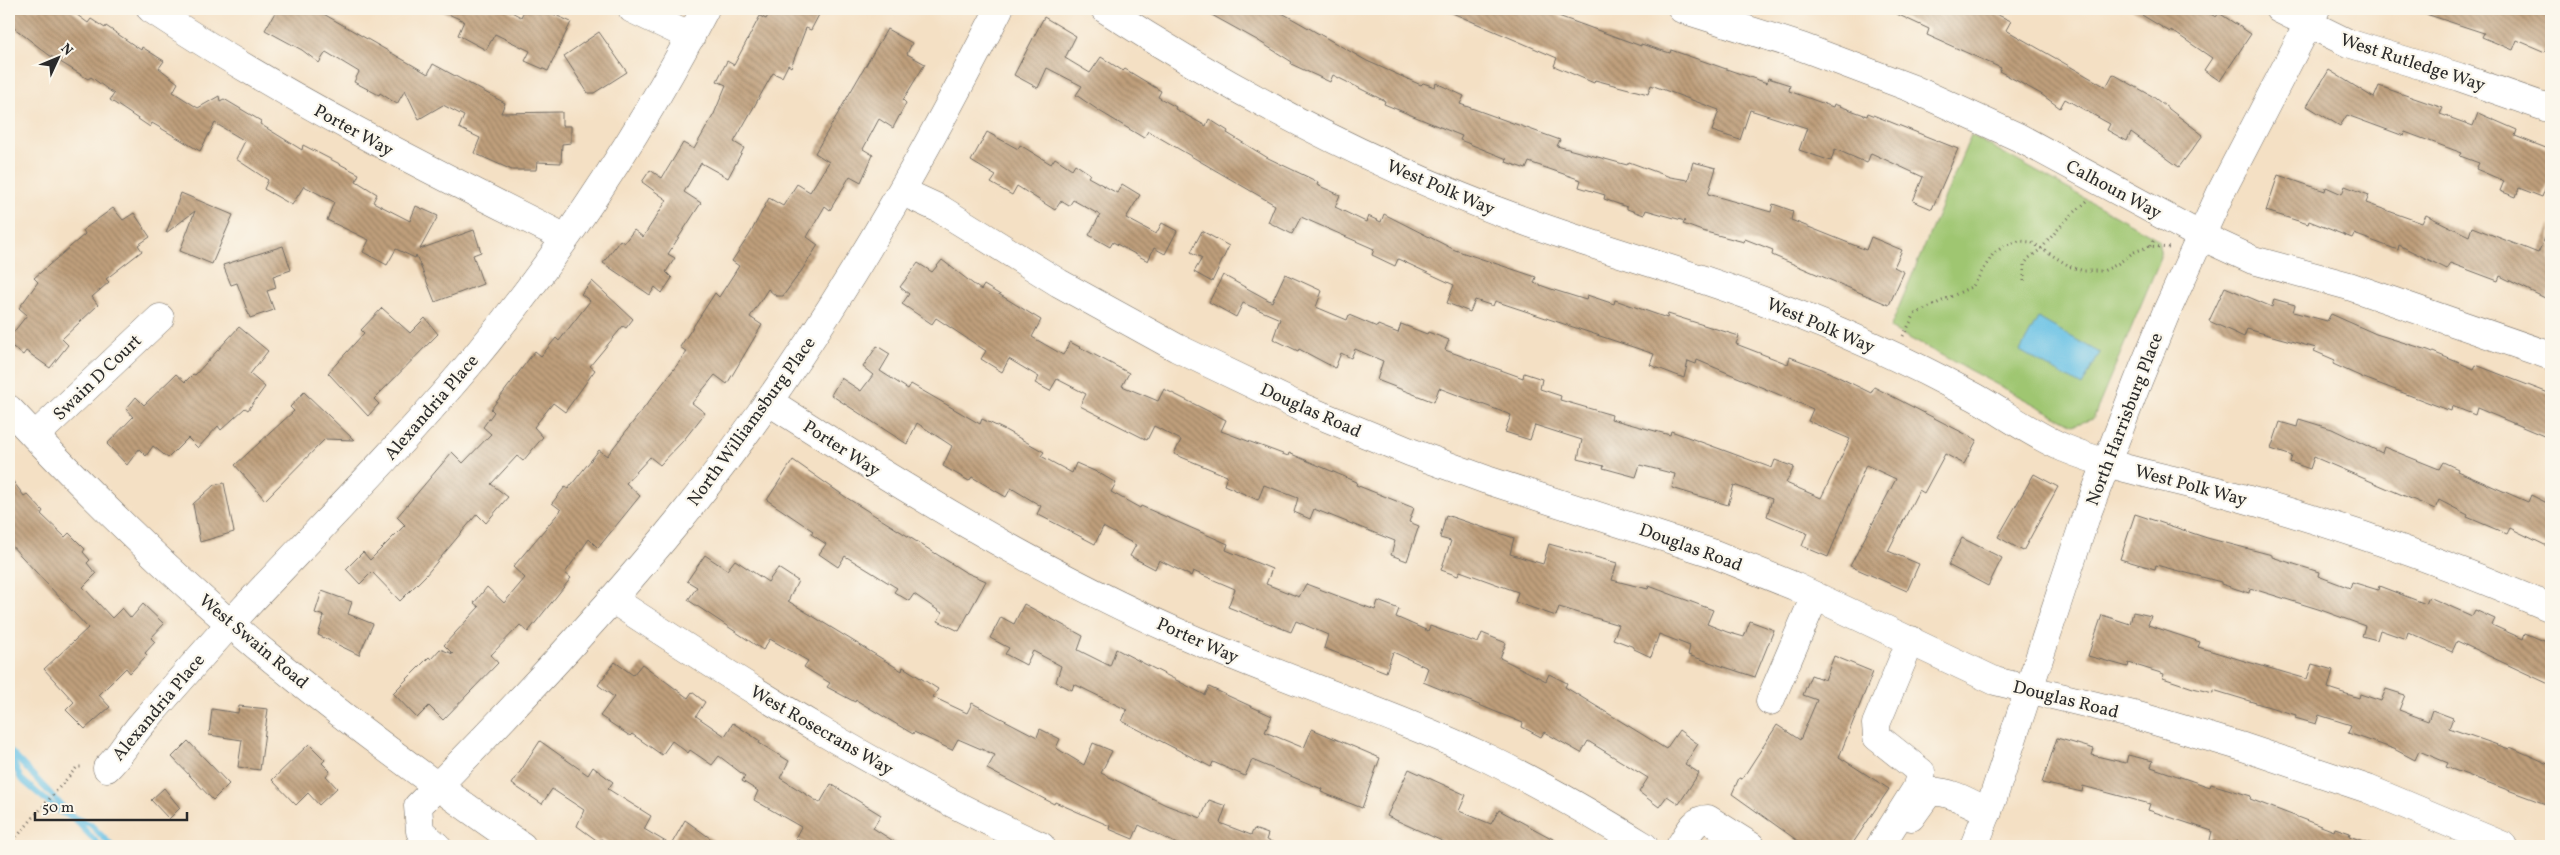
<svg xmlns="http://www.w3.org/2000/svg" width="2560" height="855" viewBox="0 0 2560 855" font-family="Vollkorn,serif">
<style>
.park{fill:#9fc671;stroke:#65784e}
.water{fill:#68c1e5;stroke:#4a7688}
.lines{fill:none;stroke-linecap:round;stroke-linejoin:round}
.stream{stroke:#68c1e5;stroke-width:6}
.building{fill:url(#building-back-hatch)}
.minor-casing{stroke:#716a61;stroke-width:29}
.path{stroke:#716a61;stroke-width:3;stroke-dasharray:1 4;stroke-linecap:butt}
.minor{stroke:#fff;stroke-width:28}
.labels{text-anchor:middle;stroke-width:4.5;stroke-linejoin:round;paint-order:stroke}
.street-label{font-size:18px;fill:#2b2b2b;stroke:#fbf7ec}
</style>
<defs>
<pattern id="building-back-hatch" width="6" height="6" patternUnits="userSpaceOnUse" patternTransform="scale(1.25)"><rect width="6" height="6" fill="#bf9f7b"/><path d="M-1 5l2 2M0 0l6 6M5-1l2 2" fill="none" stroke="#9b8265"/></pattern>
</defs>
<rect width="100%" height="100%" fill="#fbf7ec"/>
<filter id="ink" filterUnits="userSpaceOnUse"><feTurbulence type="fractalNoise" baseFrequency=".02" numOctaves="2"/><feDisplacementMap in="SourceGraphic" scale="10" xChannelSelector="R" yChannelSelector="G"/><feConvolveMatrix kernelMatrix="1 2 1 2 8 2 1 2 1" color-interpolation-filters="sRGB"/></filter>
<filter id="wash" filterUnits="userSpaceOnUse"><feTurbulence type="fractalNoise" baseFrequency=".0096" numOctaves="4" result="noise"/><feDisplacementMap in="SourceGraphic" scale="20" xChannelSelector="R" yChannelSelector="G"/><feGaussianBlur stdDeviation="1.12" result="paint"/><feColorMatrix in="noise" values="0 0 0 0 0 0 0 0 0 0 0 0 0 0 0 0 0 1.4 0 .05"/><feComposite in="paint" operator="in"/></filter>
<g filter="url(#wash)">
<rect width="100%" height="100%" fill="#f4e0c4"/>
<polygon class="park" points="1971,135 2158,239 2161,257 2093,419 2073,425 1890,328"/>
<polygon class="water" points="2038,318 2100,353 2082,386 2020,351"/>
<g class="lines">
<g class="stream">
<polyline points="10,751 100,846"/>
<polyline points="9,753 21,779 60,812 90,824 112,846"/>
</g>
</g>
<g id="blocks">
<g class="building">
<polygon points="9,9 69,9 88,23 91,19 105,28 106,26 141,50 142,47 164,61 159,68 178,83 173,92 198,108 219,96 220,101 224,99 261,121 260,124 302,150 303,145 359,174 356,181 377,194 373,202 410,221 416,206 438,216 420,249 474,230 481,252 473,255 483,284 435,302 416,255 415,258 396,249 387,265 363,252 369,240 327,220 334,202 304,186 292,205 264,189 268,180 236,159 245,141 215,123 200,151 152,123 150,127 110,100 114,94 91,77 88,79 49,55 9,24"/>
<polygon points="277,9 315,9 428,74 433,64 505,103 501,113 562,112 562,126 571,126 571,143 562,144 561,163 537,162 536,170 512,170 474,153 480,138 459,128 464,116 443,105 419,119 405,90 397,104 380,93 379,95 354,82 359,72 326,52 319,63 302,50 265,30"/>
<polygon points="437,9 506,9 521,17 525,9 542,9 571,22 548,71 525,61 530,51 495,34 486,50 458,35 464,21"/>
<polygon points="772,9 822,9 811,30 806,28 791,67 788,65 782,77 773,73 734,142 744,148 728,178 701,163 684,192 701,203 668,254 675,258 666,272 672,278 662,293 655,287 650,295 603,263 620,240 624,243 634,230 643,237 667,200 642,182 650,170 662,178 683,143 694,149 714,114 726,85 717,81 727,61 734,65 760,16 766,19"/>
<polygon points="1201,9 1275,9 1367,61 1421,85 1423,83 1435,87 1436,83 1464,96 1460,104 1560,140 1557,146 1627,165 1629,162 1670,177 1688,180 1693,162 1716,168 1708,194 1771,212 1773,204 1793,211 1791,220 1866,250 1871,237 1902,250 1894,267 1904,272 1889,305 1772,255 1773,250 1745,239 1744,242 1702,231 1683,224 1685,221 1646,210 1644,215 1627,209 1627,207 1604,199 1605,195 1579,187 1581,180 1529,162 1526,169 1506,162 1507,159 1460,140 1462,136 1384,104 1385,101 1333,75 1330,82 1291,64 1292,62 1257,40"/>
<polygon points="1443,9 1539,9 1641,46 1641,44 1670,53 1671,50 1767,83 1768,78 1790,85 1789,91 1833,107 1834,104 1867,116 1868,113 1958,149 1932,209 1913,201 1923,177 1871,153 1867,163 1835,149 1831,161 1799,150 1807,128 1750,110 1740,140 1712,131 1719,110 1651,85 1648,94 1595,80 1594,83 1554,66 1557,58"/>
<polygon points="1886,9 1985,9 2011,21 2006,30 2106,87 2113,74 2152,96 2203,135 2179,167 2131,132 2127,141 2107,130 2110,124 2065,99 2060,108 2041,94 1999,71 2001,68 1927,35 1929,29"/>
<polygon points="2132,9 2201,9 2216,17 2219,13 2251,34 2220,81 2204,70 2212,58 2171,30 2170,32"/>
<polygon points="2421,9 2551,9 2551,36 2545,52 2517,40 2513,50 2482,37 2484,33 2420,12"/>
<polygon points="1044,17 1076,36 1065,58 1090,73 1101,57 1123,71 1125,69 1161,91 1158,97 1176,107 1175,109 1206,126 1209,119 1228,131 1227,133 1268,158 1318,182 1317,185 1340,195 1335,207 1366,222 1368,216 1381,222 1384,214 1455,250 1536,277 1534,283 1554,290 1586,300 1587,295 1614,304 1615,300 1667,318 1668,314 1739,336 1736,344 1788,364 1790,357 1822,369 1871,393 1874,387 1977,440 1964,464 1945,454 1924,493 1919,490 1888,551 1919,564 1907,591 1850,566 1896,479 1866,465 1828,557 1802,546 1807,533 1767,516 1772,499 1734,485 1728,505 1672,488 1675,474 1640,465 1636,477 1603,468 1604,466 1578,459 1582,440 1535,425 1530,440 1505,432 1511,415 1439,388 1434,402 1377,380 1383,361 1355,349 1351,358 1341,353 1335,368 1299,349 1298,351 1273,339 1280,319 1243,303 1236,317 1209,302 1223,275 1272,302 1285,274 1322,291 1316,307 1347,320 1349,315 1377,327 1378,325 1398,333 1401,324 1427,334 1428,332 1449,340 1445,350 1523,378 1524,373 1542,379 1540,389 1561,396 1560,400 1612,415 1611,419 1670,435 1671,431 1772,468 1775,460 1794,467 1786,483 1821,498 1850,439 1808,421 1813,409 1697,360 1696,364 1688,361 1684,378 1650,365 1654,354 1495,301 1493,306 1475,300 1470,312 1447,303 1454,285 1398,259 1395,266 1372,255 1374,249 1301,217 1292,234 1268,222 1275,205 1148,131 1144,138 1101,112 1076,95 1082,86 1047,68 1038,88 1014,75"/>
<polygon points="887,29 912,43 907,54 925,64 903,100 906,103 893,128 879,119 863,149 873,155 861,182 850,176 830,210 825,206 807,237 818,245 802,270 783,296 776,296 768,289 750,317 762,325 727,384 715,375 692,403 705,413 683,441 660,465 650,457 626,483 640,496 598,548 589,539 565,573 571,578 528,632 520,625 491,655 498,663 443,720 429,706 417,718 393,693 429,657 431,659 440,649 453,654 444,645 479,607 474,603 487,587 504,603 525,578 513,567 561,510 552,503 565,487 568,489 599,450 607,456 687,352 680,347 715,293 719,297 739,266 732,261 750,234 769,198 783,206 797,184 810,192 829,162 815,153"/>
<polygon points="599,32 627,72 594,93 588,93 564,56"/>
<polygon points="2329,70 2374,98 2379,86 2443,108 2440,114 2473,126 2478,113 2517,130 2515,136 2551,150 2551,173 2542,197 2519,188 2516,197 2500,191 2504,181 2476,169 2479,163 2460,156 2462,153 2405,132 2404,136 2347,115 2340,126 2307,106"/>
<polygon points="987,132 1018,149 1020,145 1051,164 1055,158 1072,169 1075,164 1090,174 1088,177 1117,193 1122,184 1140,195 1126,218 1156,234 1162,223 1177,231 1165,254 1154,248 1148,261 1113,242 1110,247 1089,235 1100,215 1073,200 1069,206 1061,201 1055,210 1017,186 1012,195 991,183 996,176 971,161"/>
<polygon points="2278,175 2325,191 2326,187 2342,194 2345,186 2369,195 2366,203 2422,223 2426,215 2469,236 2472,227 2538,253 2551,225 2551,289 2547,299 2500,276 2498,281 2450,263 2447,269 2399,245 2398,250 2354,234 2352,238 2309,221 2308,224 2266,211"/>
<polygon points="181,193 233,215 212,264 180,251 195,211 166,233"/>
<polygon points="113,208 123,220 134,213 150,237 138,245 142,251 106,279 109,282 92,297 98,305 62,339 68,345 50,368 26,351 23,355 9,344 9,338 27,315 19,308 38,282 34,278 85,234 83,230"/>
<polygon points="1202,231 1229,246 1212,282 1194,272 1202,258 1191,252"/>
<polygon points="283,246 291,270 273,276 276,288 267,291 274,310 250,318 237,283 231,285 223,265"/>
<polygon points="942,260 981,290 984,285 1041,320 1032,337 1063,355 1070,342 1129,373 1122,386 1158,401 1164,389 1226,420 1221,431 1288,456 1289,453 1357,482 1356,485 1414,508 1409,522 1419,526 1407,561 1391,555 1395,541 1314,509 1310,519 1294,512 1298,498 1264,485 1258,500 1224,485 1227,476 1174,454 1181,440 1154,426 1147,440 1080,406 1086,394 1057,379 1050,391 1035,383 1039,377 1009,359 1002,372 981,359 986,351 936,318 932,324 902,304 909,294 900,287 918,263 932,272"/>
<polygon points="592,281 633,319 626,328 623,326 590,366 595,370 565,412 553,403 534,427 543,437 523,461 517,456 491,484 508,497 486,523 477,514 426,575 400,601 372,572 360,584 346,569 363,552 370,560 405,525 397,517 452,452 463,463 491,434 483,427 494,412 491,409 535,351 541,356 556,338 559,341 590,301 581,294"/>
<polygon points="2225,287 2272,307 2274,299 2295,305 2293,312 2327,321 2331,314 2376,334 2428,350 2474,369 2476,365 2551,394 2551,439 2477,408 2475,415 2452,406 2451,411 2364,378 2333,364 2335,360 2314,351 2316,348 2247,329 2244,337 2209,321"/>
<polygon points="382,308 410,333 425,318 438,334 374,399 379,404 368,416 328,373 364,333 361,330"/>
<polygon points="239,327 268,351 250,374 265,387 248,410 245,408 221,430 218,426 198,448 188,438 168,458 153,446 146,456 139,449 127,465 107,444 133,417 126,409 136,397 144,405 176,374 185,382 193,374 195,375"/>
<polygon points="877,346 890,354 880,371 908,389 911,384 980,424 982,419 1005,430 1044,452 1041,456 1072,473 1076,463 1099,473 1116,483 1111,492 1140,508 1141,506 1228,544 1226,550 1272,569 1266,584 1299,597 1306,584 1375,610 1378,601 1399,609 1396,617 1428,631 1430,626 1478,643 1482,633 1506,643 1500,658 1546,681 1549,674 1567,683 1565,687 1666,749 1679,730 1698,744 1685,764 1699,773 1679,804 1667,796 1659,807 1639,792 1648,778 1588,741 1581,753 1544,732 1541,737 1522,727 1523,723 1423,682 1428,668 1393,652 1386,672 1324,648 1328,635 1296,621 1291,632 1228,607 1235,589 1193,571 1191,576 1159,560 1155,569 1130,556 1136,545 1103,527 1095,544 1037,514 1041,506 1011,488 1006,497 972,477 969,481 943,466 952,446 917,423 907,444 831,395 841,378 861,391 873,375 863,367"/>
<polygon points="304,392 354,440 325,439 265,500 235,465 294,411 290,407"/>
<polygon points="2299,419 2332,429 2382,453 2384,447 2439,469 2443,462 2458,469 2457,471 2528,502 2531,495 2551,505 2551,548 2510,528 2507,534 2467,517 2468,515 2439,500 2435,509 2314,457 2310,469 2290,462 2292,456 2271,449 2280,422 2297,427"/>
<polygon points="793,460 847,498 965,572 986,581 959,631 938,621 942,613 914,594 909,601 894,592 897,588 845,556 838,567 819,554 826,544 811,534 813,531 767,500"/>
<polygon points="2034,474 2058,487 2023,551 1998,537"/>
<polygon points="9,476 24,496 27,494 43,511 41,514 65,537 69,533 85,549 83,552 90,560 87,563 96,574 83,587 112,618 122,608 131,618 143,604 164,624 151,638 155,642 145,653 147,655 130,673 126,668 99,695 110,707 85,729 66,710 74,702 44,669 88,628 9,543"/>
<polygon points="224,483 234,532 200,542 193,504 214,485"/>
<polygon points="2135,514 2207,538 2272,555 2272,557 2319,572 2318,576 2350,588 2352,582 2378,590 2379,586 2426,604 2429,597 2472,616 2475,610 2495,619 2492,625 2523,639 2525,633 2551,644 2551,685 2457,641 2452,652 2408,632 2406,639 2380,630 2377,640 2362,636 2365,626 2318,609 2250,588 2249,593 2221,584 2221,582 2156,565 2155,569 2120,559"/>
<polygon points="1446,515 1514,538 1510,554 1543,564 1549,544 1617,563 1612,580 1648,589 1649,586 1713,610 1707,624 1727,632 1744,637 1750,621 1774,630 1755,677 1688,655 1690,646 1659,634 1651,657 1634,649 1634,647 1613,639 1619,625 1559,607 1556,616 1515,602 1518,592 1460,571 1458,576 1441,570 1451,541 1440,538"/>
<polygon points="1962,538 2002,558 1988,586 1948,565"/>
<polygon points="705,555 727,570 735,560 768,582 778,568 798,581 788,601 902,671 903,667 938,689 933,697 967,713 972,703 1037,737 1040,729 1060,739 1056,748 1084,765 1093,743 1112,751 1101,773 1166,805 1201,818 1209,800 1226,806 1220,823 1251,835 1254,829 1268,834 1266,840 1278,844 1277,846 1181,846 1139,825 1133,839 1109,829 1110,826 1055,802 1054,804 987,769 995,755 958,739 952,750 914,732 913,734 856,700 855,702 827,687 830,683 804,667 808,661 770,639 763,650 688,600 697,587 687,581"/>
<polygon points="322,591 352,602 348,614 373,624 359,655 318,635 324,616 315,613"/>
<polygon points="1024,604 1083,636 1078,650 1110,666 1116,649 1205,695 1209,687 1272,716 1265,732 1304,748 1312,729 1380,758 1362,808 1321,792 1322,789 1252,760 1245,776 1213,762 1211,767 1122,721 1127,710 1074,684 1072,690 1056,682 1061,666 1033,651 1026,665 1005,654 1009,648 990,638 1001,617 1014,624"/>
<polygon points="2133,612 2151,616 2148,625 2200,642 2198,647 2248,662 2307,679 2312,664 2333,670 2328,688 2359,698 2360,694 2381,701 2386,689 2405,695 2399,710 2428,721 2432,710 2453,718 2449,728 2509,749 2510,747 2551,765 2551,806 2446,767 2448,763 2419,751 2415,760 2394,749 2348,733 2351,725 2319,715 2316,724 2295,718 2296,715 2213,690 2213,693 2193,688 2163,678 2164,674 2129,663 2128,667 2088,656 2102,615 2130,624"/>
<polygon points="1834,656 1873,672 1839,757 1889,789 1851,846 1805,846 1732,794 1739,778 1742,779 1777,725 1800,740 1817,700 1803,695 1811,675 1825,680"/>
<polygon points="615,662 633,675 642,664 688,698 692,692 705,702 696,716 725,736 733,723 760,741 759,743 789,761 780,778 820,803 831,784 881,815 873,828 901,846 810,846 795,838 801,827 754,800 758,791 742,781 745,776 719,756 712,765 690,750 688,753 672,741 662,755 632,734 630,736 600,716 614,697 598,685"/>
<polygon points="239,706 268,709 260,770 238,767 242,740 209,735 212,709 238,713"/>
<polygon points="2057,738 2094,749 2092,755 2126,763 2128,755 2153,761 2151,767 2210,787 2211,784 2251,796 2250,799 2284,812 2334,831 2335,828 2350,833 2349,836 2372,844 2371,846 2251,846 2237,841 2235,846 2226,846 2210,840 2212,831 2148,810 2150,804 2083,786 2082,792 2042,783"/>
<polygon points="188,741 229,784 213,800 172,757"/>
<polygon points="540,741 588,775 593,767 613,782 608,789 651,816 644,829 671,845 685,820 721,846 614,846 601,839 599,842 577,826 584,810 552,789 542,804 512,784"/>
<polygon points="309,744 325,760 322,763 330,771 326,776 337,788 319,805 308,793 296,805 272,780"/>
<polygon points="1409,769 1466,795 1459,811 1491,824 1499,810 1566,846 1453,846 1387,816"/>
<polygon points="164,788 180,808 169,819 151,800"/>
</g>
</g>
</g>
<g filter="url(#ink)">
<use href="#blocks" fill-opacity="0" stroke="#716a61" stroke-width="1"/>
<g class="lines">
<defs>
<g id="minor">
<path d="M151 9C283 96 423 167 564 237"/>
<polyline points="632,9 691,37"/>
<path d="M1105 9C1238 95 1378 168 1527 222 1609 252 1693 273 1774 305 1843 331 1910 362 1975 397 2004 413 2033 435 2064 448 2117 470 2176 479 2231 495 2340 525 2447 563 2551 608"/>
<polyline points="1682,9 1802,47 1911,88 2018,137 2201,236 2253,260 2349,286 2551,356"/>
<polyline points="2279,9 2348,43 2459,77 2551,109"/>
<polyline points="903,192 940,209 1059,283 1177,348 1296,405 1410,452 1487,480 1712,553 1794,586 1995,681 2138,716 2243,747 2368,789 2504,846"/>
<path d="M768 401C900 486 1033 568 1177 632 1279 678 1387 711 1489 759 1542 785 1594 815 1644 846"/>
<path d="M9 409C90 495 174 578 266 654 348 722 434 785 522 846"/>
<polyline points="35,436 160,318"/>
<path d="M612 599C750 690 890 778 1041 846"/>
<polyline points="1770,701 1815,596"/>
<path d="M107 768C120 756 128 740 140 726 173 688 206 650 240 613 318 530 398 449 471 362 560 255 641 132 705 9"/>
<path d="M1911 817 1929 792C1950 790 1970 803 1988 812"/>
<path d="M437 846 420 831 418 806C509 714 599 619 680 519 808 361 907 190 999 9"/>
<path d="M1680 846C1688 835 1693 819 1708 819L1751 846"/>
<polyline points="1880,846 1916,789 1921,772 1877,737 1876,724 1911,640"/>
<polyline points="1974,846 1993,798 2085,519 2138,381 2166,313 2222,190 2316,9"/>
</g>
</defs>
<use href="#minor" class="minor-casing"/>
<g class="path">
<polyline points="2150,246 2155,239"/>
<polyline points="2024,281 2024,265 2029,258 2041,249 2064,222 2087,201"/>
<polyline points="1903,336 1915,314 1973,286 1993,254 2004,246 2019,241 2031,242 2071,267 2084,271 2103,271 2116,265 2134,252 2150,246 2170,248"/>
<polyline points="13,846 14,840 77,767 84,767"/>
</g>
<use href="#minor" class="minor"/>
</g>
</g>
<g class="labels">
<g class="street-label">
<text transform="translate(2413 62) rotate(18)" y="6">West Rutledge Way</text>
<text transform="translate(354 130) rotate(29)" y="6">Porter Way</text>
<text transform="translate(1441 187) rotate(23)" y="6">West Polk Way</text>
<text transform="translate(2114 189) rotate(28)" y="6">Calhoun Way</text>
<text transform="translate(1821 325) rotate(23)" y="6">West Polk Way</text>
<text transform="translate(97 377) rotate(-44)" y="6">Swain D Court</text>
<text transform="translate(431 407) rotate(-49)" y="6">Alexandria Place</text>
<text transform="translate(1311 410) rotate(24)" y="6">Douglas Road</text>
<text transform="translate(2124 419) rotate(-69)" y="6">North Harrisburg Place</text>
<text transform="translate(751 421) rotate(-54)" y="6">North Williamsburg Place</text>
<text transform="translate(842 448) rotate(33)" y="6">Porter Way</text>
<text transform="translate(2191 485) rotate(15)" y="6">West Polk Way</text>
<text transform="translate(1691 547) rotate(20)" y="6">Douglas Road</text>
<text transform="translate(1198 640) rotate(24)" y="6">Porter Way</text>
<text transform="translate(254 641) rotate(40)" y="6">West Swain Road</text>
<text transform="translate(2066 699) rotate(14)" y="6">Douglas Road</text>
<text transform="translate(158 707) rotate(-50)" y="6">Alexandria Place</text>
<text transform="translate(822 730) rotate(30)" y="6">West Rosecrans Way</text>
</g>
</g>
<rect width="2560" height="855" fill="none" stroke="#fbf7ec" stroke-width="30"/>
<g transform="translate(58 58) rotate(46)" stroke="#fbf7ec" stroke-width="4" paint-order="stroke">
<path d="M0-4L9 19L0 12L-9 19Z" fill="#2b2b2b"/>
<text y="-8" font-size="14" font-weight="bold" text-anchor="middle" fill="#2b2b2b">N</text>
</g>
<path d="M35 812v8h152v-8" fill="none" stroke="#2b2b2b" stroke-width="2.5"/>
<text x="42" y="812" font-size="15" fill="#2b2b2b" stroke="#fbf7ec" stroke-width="4" paint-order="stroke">50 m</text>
</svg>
